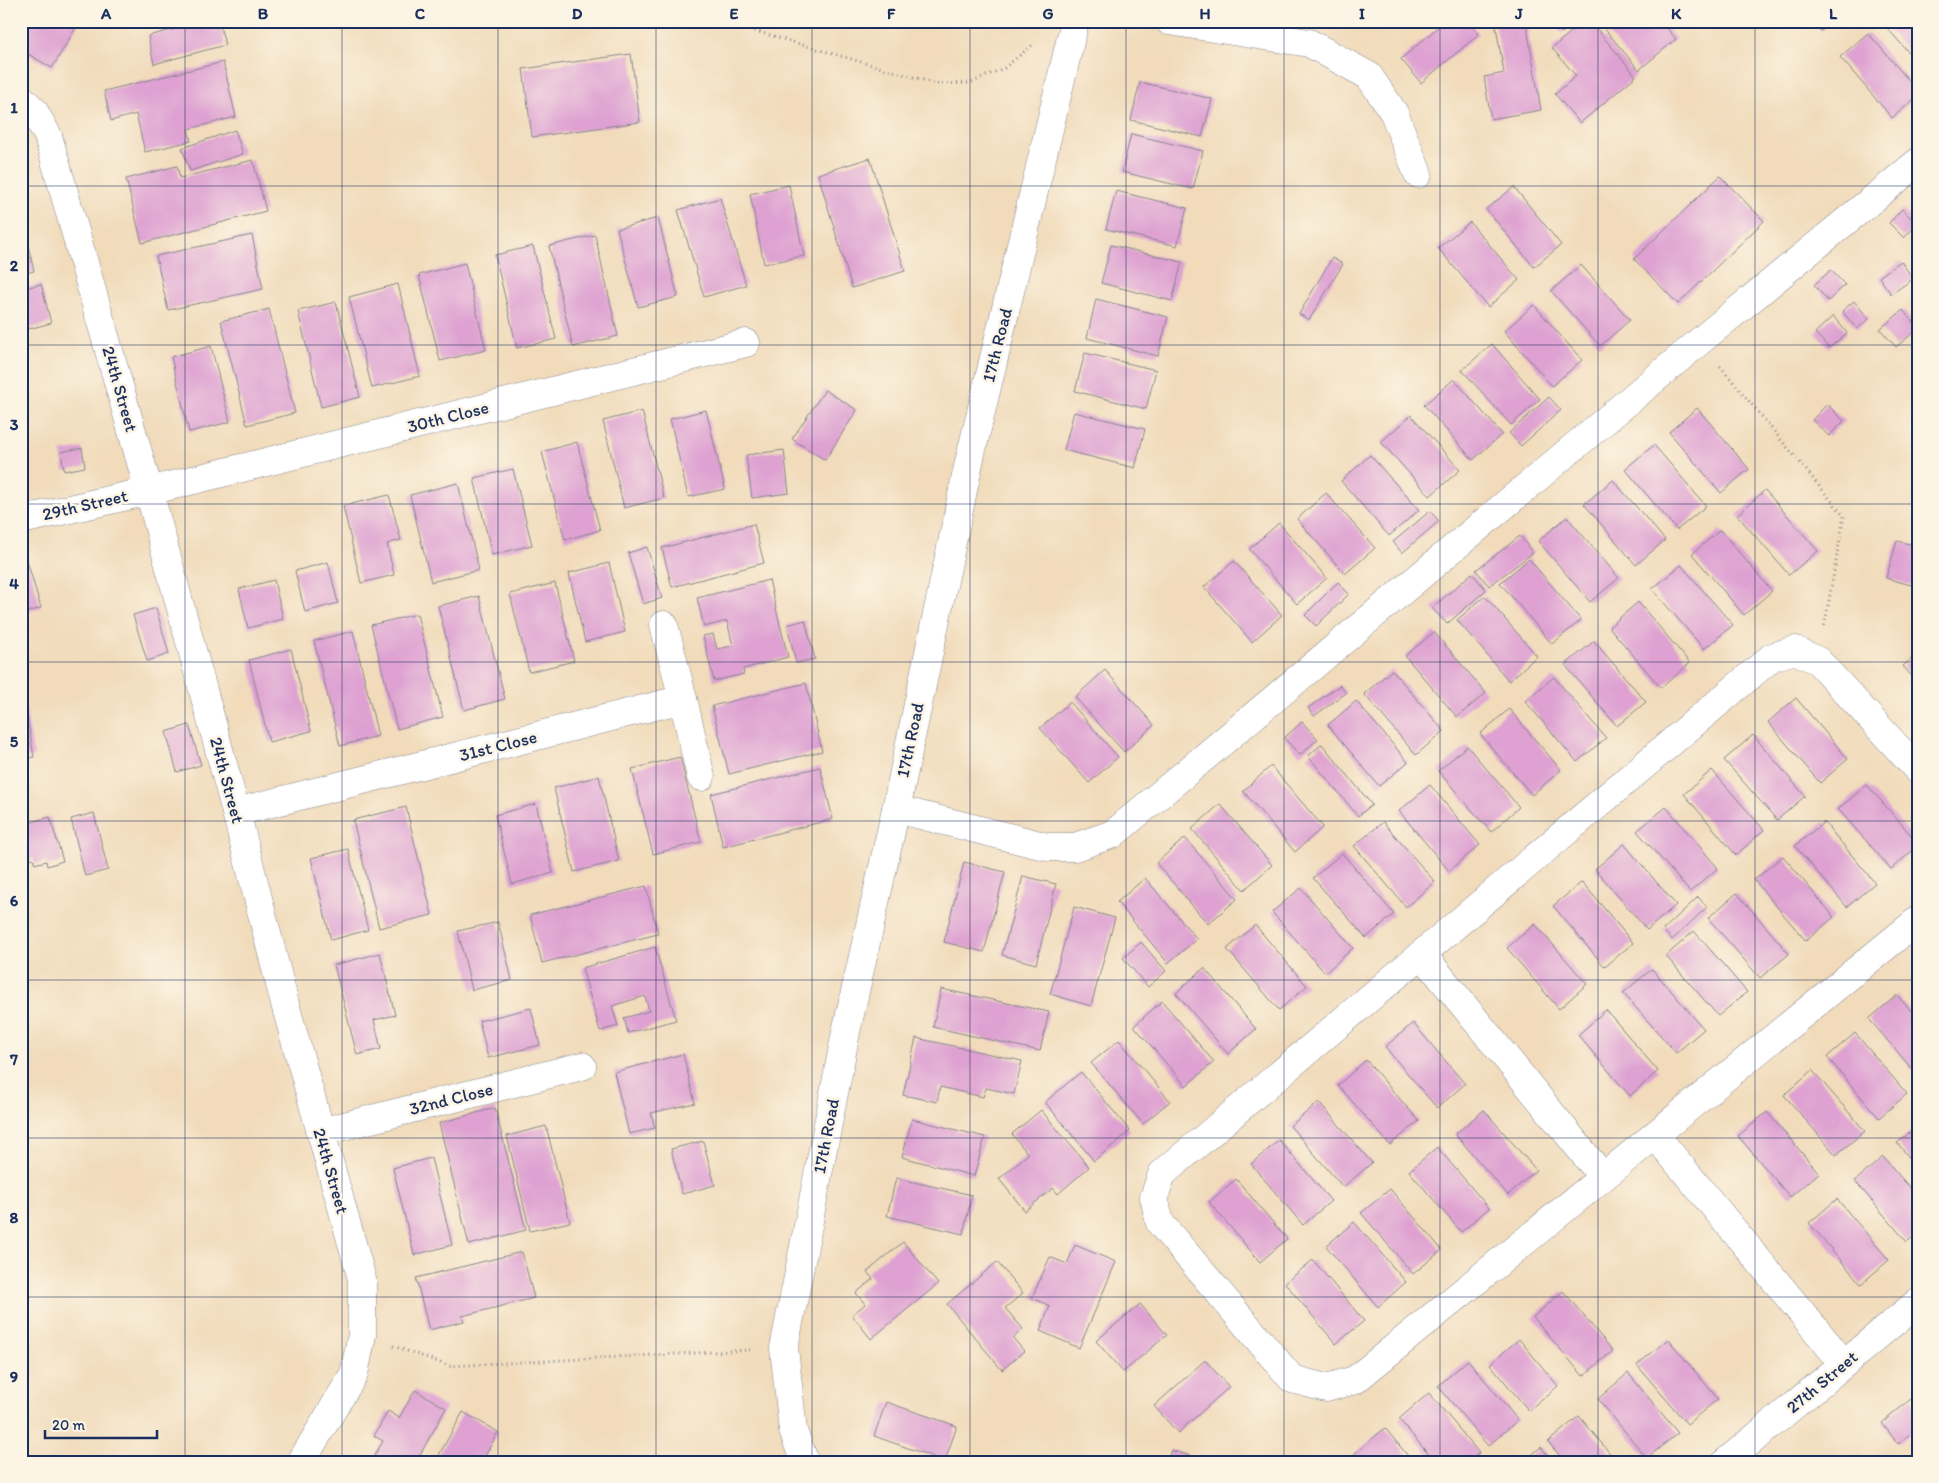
<svg xmlns="http://www.w3.org/2000/svg" width="1939" height="1483" viewBox="0 0 1939 1483" font-family="Itim,sans-serif">
<style>
.building{fill:#dea1d2}
.lines{fill:none;stroke-linecap:round;stroke-linejoin:round}
.minor-casing{stroke:#86858c;stroke-width:29}
.tertiary-casing{stroke:#86858c;stroke-width:29}
.path{stroke:#86858c;stroke-width:3;stroke-dasharray:1 4;stroke-linecap:butt}
.minor{stroke:#fff;stroke-width:28}
.tertiary{stroke:#fff;stroke-width:28}
.grid{fill:none;stroke:#1b2f5e;stroke-width:1;stroke-opacity:0.55}
.labels{text-anchor:middle;stroke-width:5;stroke-linejoin:round;paint-order:stroke}
.street-label{font-size:18px;fill:#1b2f5e;stroke:#fcf5e5}
.neatline{fill:none;stroke:#1b2f5e;stroke-width:2}
.grid-label{font-size:16px;text-anchor:middle;font-weight:bold;fill:#1b2f5e}
</style>
<rect width="100%" height="100%" fill="#fcf5e5"/>
<filter id="ink" filterUnits="userSpaceOnUse"><feTurbulence type="fractalNoise" baseFrequency=".02" numOctaves="2"/><feDisplacementMap in="SourceGraphic" scale="10" xChannelSelector="R" yChannelSelector="G"/><feConvolveMatrix kernelMatrix="1 2 1 2 8 2 1 2 1" color-interpolation-filters="sRGB"/></filter>
<filter id="wash" filterUnits="userSpaceOnUse"><feTurbulence type="fractalNoise" baseFrequency=".0096" numOctaves="4" result="noise"/><feDisplacementMap in="SourceGraphic" scale="20" xChannelSelector="R" yChannelSelector="G"/><feGaussianBlur stdDeviation="1.12" result="paint"/><feColorMatrix in="noise" values="0 0 0 0 0 0 0 0 0 0 0 0 0 0 0 0 0 1.4 0 .05"/><feComposite in="paint" operator="in"/></filter>
<g filter="url(#wash)">
<rect width="100%" height="100%" fill="#f1dbbb"/>
<g id="blocks">
<g class="building">
<polygon points="21,21 80,21 52,68 21,50"/>
<polygon points="207,21 219,21 225,45 154,64 148,36"/>
<polygon points="1445,21 1469,21 1479,34 1421,83 1401,59"/>
<polygon points="1495,21 1526,21 1541,110 1491,119 1484,77 1504,73"/>
<polygon points="1552,21 1576,21 1562,33"/>
<polygon points="1584,21 1590,21 1636,76 1580,123 1555,94 1576,76 1552,48"/>
<polygon points="1598,21 1661,21 1676,39 1639,70"/>
<polygon points="1813,21 1833,21 1821,31"/>
<polygon points="1881,21 1918,21 1918,63"/>
<polygon points="1868,33 1918,91 1918,96 1892,118 1840,57"/>
<polygon points="631,54 640,122 532,137 523,69"/>
<polygon points="223,62 236,117 188,129 191,141 145,152 136,114 111,121 104,91"/>
<polygon points="1140,82 1212,99 1202,137 1131,120"/>
<polygon points="235,130 243,154 190,171 182,148"/>
<polygon points="1131,134 1203,151 1193,189 1122,172"/>
<polygon points="870,158 905,271 852,288 818,174"/>
<polygon points="253,160 266,211 142,243 126,179 177,166 180,178"/>
<polygon points="1720,176 1764,221 1678,304 1634,259"/>
<polygon points="789,185 804,256 764,264 750,194"/>
<polygon points="1514,187 1561,245 1534,267 1486,209"/>
<polygon points="1116,191 1187,208 1177,246 1106,229"/>
<polygon points="720,198 746,285 704,297 678,210"/>
<polygon points="1902,209 1917,224 1904,238 1889,223"/>
<polygon points="658,218 678,297 638,307 617,229"/>
<polygon points="1470,222 1519,280 1488,307 1438,248"/>
<polygon points="21,224 23,224 34,271 21,274"/>
<polygon points="252,235 263,289 168,310 156,256"/>
<polygon points="595,235 618,336 573,347 549,246"/>
<polygon points="1111,245 1182,262 1172,301 1101,283"/>
<polygon points="533,246 556,339 517,348 495,255"/>
<polygon points="1332,258 1343,264 1309,320 1299,314"/>
<polygon points="1901,261 1913,279 1891,294 1879,277"/>
<polygon points="465,263 486,350 440,361 419,275"/>
<polygon points="1581,265 1630,320 1600,346 1551,291"/>
<polygon points="1831,270 1845,285 1828,301 1814,285"/>
<polygon points="41,284 51,323 21,331 21,289"/>
<polygon points="398,284 420,376 372,388 349,297"/>
<polygon points="1096,299 1168,317 1158,356 1087,338"/>
<polygon points="1854,301 1869,319 1857,329 1842,311"/>
<polygon points="336,302 360,397 321,407 298,311"/>
<polygon points="1534,305 1582,360 1552,386 1504,331"/>
<polygon points="269,309 295,413 247,425 221,321"/>
<polygon points="1903,310 1918,329 1896,347 1880,329"/>
<polygon points="1833,316 1847,333 1829,348 1815,333"/>
<polygon points="1492,344 1540,399 1511,425 1462,370"/>
<polygon points="211,346 230,422 189,432 171,357"/>
<polygon points="1085,353 1156,370 1146,409 1075,391"/>
<polygon points="1454,379 1502,434 1473,460 1424,405"/>
<polygon points="825,390 857,410 825,460 792,439"/>
<polygon points="1549,397 1561,410 1521,446 1509,433"/>
<polygon points="1827,404 1844,421 1829,436 1812,420"/>
<polygon points="1697,408 1749,469 1721,493 1669,432"/>
<polygon points="706,410 725,489 688,497 670,419"/>
<polygon points="642,411 664,498 624,508 603,421"/>
<polygon points="1074,412 1145,429 1135,468 1064,450"/>
<polygon points="1411,415 1460,470 1430,496 1381,442"/>
<polygon points="577,442 600,530 565,540 542,452"/>
<polygon points="1654,445 1706,506 1677,530 1625,469"/>
<polygon points="82,448 85,467 64,471 61,452"/>
<polygon points="784,450 789,493 752,498 746,455"/>
<polygon points="21,453 26,471 21,472"/>
<polygon points="1370,455 1419,510 1389,536 1341,481"/>
<polygon points="513,469 532,545 492,555 474,478"/>
<polygon points="1613,480 1665,540 1636,565 1584,504"/>
<polygon points="458,483 479,570 431,582 410,495"/>
<polygon points="1765,490 1818,551 1789,575 1737,515"/>
<polygon points="1326,493 1375,548 1345,574 1297,519"/>
<polygon points="389,495 401,540 387,544 394,575 361,583 343,506"/>
<polygon points="1430,511 1439,521 1402,553 1393,542"/>
<polygon points="1918,515 1918,525 1913,519"/>
<polygon points="1567,517 1619,578 1590,602 1538,541"/>
<polygon points="1279,523 1327,578 1297,604 1249,549"/>
<polygon points="754,524 764,563 672,587 662,548"/>
<polygon points="1720,530 1772,591 1744,615 1692,554"/>
<polygon points="1520,536 1533,553 1489,586 1476,570"/>
<polygon points="1897,541 1918,546 1918,587 1886,578"/>
<polygon points="647,547 662,598 643,604 628,553"/>
<polygon points="25,554 41,608 21,614 21,555"/>
<polygon points="1529,559 1581,620 1552,644 1500,583"/>
<polygon points="1234,561 1282,615 1252,642 1204,587"/>
<polygon points="328,562 338,603 305,612 295,571"/>
<polygon points="609,563 625,632 585,642 569,573"/>
<polygon points="1681,565 1733,625 1704,649 1652,589"/>
<polygon points="1472,573 1486,590 1447,624 1432,608"/>
<polygon points="274,580 283,619 248,628 239,589"/>
<polygon points="769,580 788,657 743,669 744,674 714,681 703,636 713,634 717,649 733,646 727,621 704,627 697,598"/>
<polygon points="1338,582 1349,594 1316,626 1305,615"/>
<polygon points="555,583 574,661 529,672 510,594"/>
<polygon points="479,596 505,699 464,710 438,606"/>
<polygon points="1485,596 1537,656 1509,681 1457,620"/>
<polygon points="1638,602 1690,663 1661,688 1609,627"/>
<polygon points="156,608 169,654 147,661 133,615"/>
<polygon points="417,614 443,717 397,729 371,625"/>
<polygon points="805,620 815,659 796,663 787,625"/>
<polygon points="353,631 378,736 340,746 314,641"/>
<polygon points="1434,632 1486,693 1457,717 1405,656"/>
<polygon points="1594,641 1646,702 1617,726 1565,665"/>
<polygon points="291,649 311,731 269,742 249,660"/>
<polygon points="1918,653 1918,683 1903,666"/>
<polygon points="1105,670 1154,725 1124,752 1075,697"/>
<polygon points="1392,670 1444,731 1416,755 1364,694"/>
<polygon points="1554,677 1606,738 1577,762 1525,701"/>
<polygon points="806,683 822,751 729,774 712,706"/>
<polygon points="1340,685 1346,693 1314,716 1308,708"/>
<polygon points="1796,698 1848,759 1820,783 1768,722"/>
<polygon points="24,699 34,757 21,759 21,700"/>
<polygon points="1356,701 1408,762 1379,786 1328,725"/>
<polygon points="1070,702 1118,757 1089,783 1040,728"/>
<polygon points="1509,709 1561,770 1532,795 1480,734"/>
<polygon points="1302,722 1318,739 1300,755 1284,738"/>
<polygon points="189,725 201,765 177,772 166,732"/>
<polygon points="1753,735 1805,796 1777,820 1724,760"/>
<polygon points="1322,744 1372,805 1358,816 1308,756"/>
<polygon points="1467,746 1519,807 1491,832 1438,771"/>
<polygon points="680,757 701,842 653,854 632,769"/>
<polygon points="1271,766 1323,827 1295,852 1243,791"/>
<polygon points="820,767 833,819 723,847 711,794"/>
<polygon points="1712,770 1764,830 1736,855 1684,794"/>
<polygon points="599,776 619,861 574,872 554,788"/>
<polygon points="1430,785 1480,845 1449,871 1399,811"/>
<polygon points="1867,785 1918,843 1918,846 1891,869 1838,809"/>
<polygon points="536,804 553,873 512,884 495,815"/>
<polygon points="1220,804 1272,865 1244,890 1192,829"/>
<polygon points="406,807 432,915 379,928 353,820"/>
<polygon points="1666,807 1718,868 1690,892 1637,831"/>
<polygon points="94,813 108,870 85,876 71,819"/>
<polygon points="50,817 63,861 47,866 46,861 35,864 33,858 24,861 21,852 21,825"/>
<polygon points="1383,822 1435,882 1406,907 1354,846"/>
<polygon points="1824,822 1875,883 1847,907 1795,846"/>
<polygon points="1185,838 1237,899 1208,924 1156,863"/>
<polygon points="1624,844 1676,905 1647,930 1595,869"/>
<polygon points="348,849 368,930 331,940 311,858"/>
<polygon points="1342,853 1394,914 1366,938 1313,878"/>
<polygon points="1783,856 1834,917 1806,941 1754,880"/>
<polygon points="964,862 1005,872 984,952 944,942"/>
<polygon points="1023,876 1056,884 1036,964 1002,955"/>
<polygon points="1145,878 1197,939 1168,963 1117,902"/>
<polygon points="1582,882 1633,943 1605,967 1553,906"/>
<polygon points="646,886 658,934 542,963 530,915"/>
<polygon points="1301,888 1353,948 1325,973 1272,912"/>
<polygon points="1737,893 1789,954 1760,978 1708,918"/>
<polygon points="1698,897 1707,907 1672,940 1663,930"/>
<polygon points="1074,907 1115,918 1091,1006 1050,994"/>
<polygon points="498,922 512,980 472,990 458,931"/>
<polygon points="1535,924 1587,984 1559,1009 1507,948"/>
<polygon points="1255,925 1307,986 1279,1010 1227,949"/>
<polygon points="1694,931 1747,992 1718,1016 1666,956"/>
<polygon points="1141,942 1166,971 1148,987 1123,958"/>
<polygon points="655,947 676,1020 628,1033 624,1018 649,1011 645,996 612,1006 618,1026 600,1031 582,968"/>
<polygon points="380,953 395,1015 374,1020 381,1049 357,1055 334,965"/>
<polygon points="1204,968 1256,1029 1228,1054 1176,993"/>
<polygon points="1652,969 1704,1029 1676,1053 1623,993"/>
<polygon points="941,989 1049,1012 1040,1051 933,1027"/>
<polygon points="1897,995 1918,1019 1918,1076 1869,1019"/>
<polygon points="1162,1001 1214,1062 1186,1086 1134,1026"/>
<polygon points="531,1008 540,1045 488,1058 479,1021"/>
<polygon points="1606,1010 1658,1071 1630,1096 1578,1035"/>
<polygon points="1413,1023 1465,1084 1437,1108 1385,1047"/>
<polygon points="1855,1033 1907,1094 1879,1118 1827,1057"/>
<polygon points="916,1038 1022,1061 1014,1094 986,1088 983,1097 940,1087 937,1102 903,1095"/>
<polygon points="1119,1040 1170,1101 1143,1124 1091,1063"/>
<polygon points="683,1054 695,1103 651,1113 655,1128 629,1134 614,1072"/>
<polygon points="1366,1060 1419,1121 1390,1145 1338,1085"/>
<polygon points="1812,1070 1865,1131 1836,1155 1784,1095"/>
<polygon points="1081,1072 1130,1131 1094,1161 1045,1102"/>
<polygon points="1319,1102 1372,1163 1343,1187 1290,1126"/>
<polygon points="495,1108 526,1230 469,1245 439,1123"/>
<polygon points="1041,1110 1089,1167 1058,1194 1053,1188 1025,1211 999,1179 1028,1154 1012,1134"/>
<polygon points="1484,1110 1536,1170 1508,1195 1455,1134"/>
<polygon points="1767,1112 1819,1173 1790,1197 1738,1136"/>
<polygon points="912,1119 985,1137 974,1176 902,1157"/>
<polygon points="546,1126 570,1222 530,1231 507,1136"/>
<polygon points="1918,1126 1918,1168 1897,1143"/>
<polygon points="1279,1140 1331,1201 1303,1225 1251,1164"/>
<polygon points="703,1141 715,1185 682,1194 671,1149"/>
<polygon points="1437,1147 1489,1208 1461,1232 1409,1171"/>
<polygon points="1883,1157 1918,1197 1918,1233 1907,1242 1855,1181"/>
<polygon points="431,1158 452,1245 414,1255 393,1168"/>
<polygon points="896,1178 972,1195 963,1234 887,1216"/>
<polygon points="1236,1179 1287,1239 1260,1262 1209,1202"/>
<polygon points="1390,1189 1442,1250 1413,1274 1361,1213"/>
<polygon points="1837,1199 1889,1260 1861,1284 1809,1223"/>
<polygon points="1354,1222 1406,1282 1378,1307 1326,1246"/>
<polygon points="903,1242 938,1284 871,1339 852,1315 865,1304 856,1293 873,1279 867,1272"/>
<polygon points="1075,1245 1116,1262 1079,1348 1040,1331 1050,1306 1032,1298 1050,1257 1067,1264"/>
<polygon points="522,1252 534,1298 462,1316 464,1321 429,1330 416,1278"/>
<polygon points="1313,1260 1364,1321 1336,1344 1285,1283"/>
<polygon points="997,1262 1023,1293 1005,1308 1023,1329 1013,1338 1024,1351 1002,1370 947,1304"/>
<polygon points="1563,1291 1613,1351 1583,1376 1533,1317"/>
<polygon points="1140,1304 1167,1335 1123,1372 1096,1341"/>
<polygon points="1519,1339 1558,1386 1529,1411 1490,1364"/>
<polygon points="1668,1339 1718,1399 1687,1424 1637,1365"/>
<polygon points="1205,1360 1229,1387 1178,1433 1154,1406"/>
<polygon points="1468,1360 1518,1420 1488,1446 1438,1386"/>
<polygon points="1628,1373 1678,1433 1647,1458 1598,1399"/>
<polygon points="415,1390 446,1408 416,1462 385,1462 374,1456 383,1441 374,1436 388,1411 399,1418"/>
<polygon points="1429,1393 1479,1453 1468,1462 1435,1462 1399,1419"/>
<polygon points="1911,1399 1918,1407 1918,1429 1898,1444 1882,1423"/>
<polygon points="886,1402 957,1426 945,1461 874,1436"/>
<polygon points="463,1412 498,1432 482,1462 435,1462"/>
<polygon points="1579,1416 1617,1462 1565,1462 1548,1442"/>
<polygon points="1385,1428 1413,1462 1361,1462 1354,1454"/>
<polygon points="1541,1447 1553,1462 1523,1462"/>
<polygon points="1171,1450 1207,1461 1207,1462 1167,1462"/>
</g>
</g>
</g>
<g filter="url(#ink)">
<use href="#blocks" fill-opacity="0" stroke="#86858c" stroke-width="1"/>
<g class="lines">
<defs>
<g id="minor">
<polyline points="1169,21 1309,43 1369,76 1394,113 1418,174"/>
<polyline points="21,98 34,111 48,136 149,491 236,812 285,1004 362,1279 362,1335 354,1374 301,1462"/>
<polyline points="21,520 149,491 746,343"/>
<polyline points="664,625 683,699"/>
<polyline points="1918,770 1818,661 1795,650 1772,657 1162,1174 1154,1197 1160,1223 1292,1379 1326,1388 1355,1380 1918,920"/>
<polyline points="896,809 1048,847 1075,847 1113,834 1700,341 1918,162"/>
<polyline points="236,812 683,699 701,777"/>
<polyline points="1422,954 1603,1177"/>
<polyline points="320,1132 582,1066"/>
<polyline points="1655,1135 1844,1364"/>
<polyline points="1726,1462 1918,1302"/>
</g>
<polyline id="tertiary" points="805,1462 793,1431 784,1348 846,1032 896,809 969,462 1075,21"/>
</defs>
<use href="#minor" class="minor-casing"/>
<use href="#tertiary" class="tertiary-casing"/>
<g class="path">
<polyline points="721,21 937,84 970,83 1004,68 1035,43"/>
<polyline points="1720,366 1844,516 1824,628"/>
<polyline points="393,1346 450,1366 750,1350"/>
</g>
<use href="#minor" class="minor"/>
<use href="#tertiary" class="tertiary"/>
</g>
</g>
<path class="grid" d="M185 21V1462M342 21V1462M498 21V1462M656 21V1462M812 21V1462M970 21V1462M1126 21V1462M1284 21V1462M1440 21V1462M1598 21V1462M1755 21V1462M21 186H1918M21 345H1918M21 504H1918M21 662H1918M21 821H1918M21 980H1918M21 1138H1918M21 1297H1918"/>
<g class="labels">
<g class="street-label">
<text transform="translate(997 345) rotate(-76)" y="6">17th Road</text>
<text transform="translate(120 389) rotate(74)" y="6">24th Street</text>
<text transform="translate(448 417) rotate(-14)" y="6">30th Close</text>
<text transform="translate(85 505) rotate(-13)" y="6">29th Street</text>
<text transform="translate(910 740) rotate(-78)" y="6">17th Road</text>
<text transform="translate(498 746) rotate(-14)" y="6">31st Close</text>
<text transform="translate(227 780) rotate(75)" y="6">24th Street</text>
<text transform="translate(451 1099) rotate(-14)" y="6">32nd Close</text>
<text transform="translate(826 1136) rotate(-79)" y="6">17th Road</text>
<text transform="translate(331 1171) rotate(74)" y="6">24th Street</text>
<text transform="translate(1822 1382) rotate(-40)" y="6">27th Street</text>
</g>
</g>
<rect width="1939" height="1483" fill="none" stroke="#fcf5e5" stroke-width="55"/>
<path d="M45 1430v8h112v-8" fill="none" stroke="#1b2f5e" stroke-width="2.5"/>
<text x="52" y="1430" font-size="15" fill="#1b2f5e" stroke="#fcf5e5" stroke-width="4" paint-order="stroke">20 m</text>
<rect x="28" y="28" width="1884" height="1428" class="neatline"/>
<g class="grid-label">
<text x="106" y="19">A</text>
<text x="263" y="19">B</text>
<text x="420" y="19">C</text>
<text x="577" y="19">D</text>
<text x="734" y="19">E</text>
<text x="891" y="19">F</text>
<text x="1048" y="19">G</text>
<text x="1205" y="19">H</text>
<text x="1362" y="19">I</text>
<text x="1519" y="19">J</text>
<text x="1676" y="19">K</text>
<text x="1833" y="19">L</text>
<text x="14" y="113">1</text>
<text x="14" y="271">2</text>
<text x="14" y="430">3</text>
<text x="14" y="589">4</text>
<text x="14" y="747">5</text>
<text x="14" y="906">6</text>
<text x="14" y="1065">7</text>
<text x="14" y="1223">8</text>
<text x="14" y="1382">9</text>
</g>
</svg>
